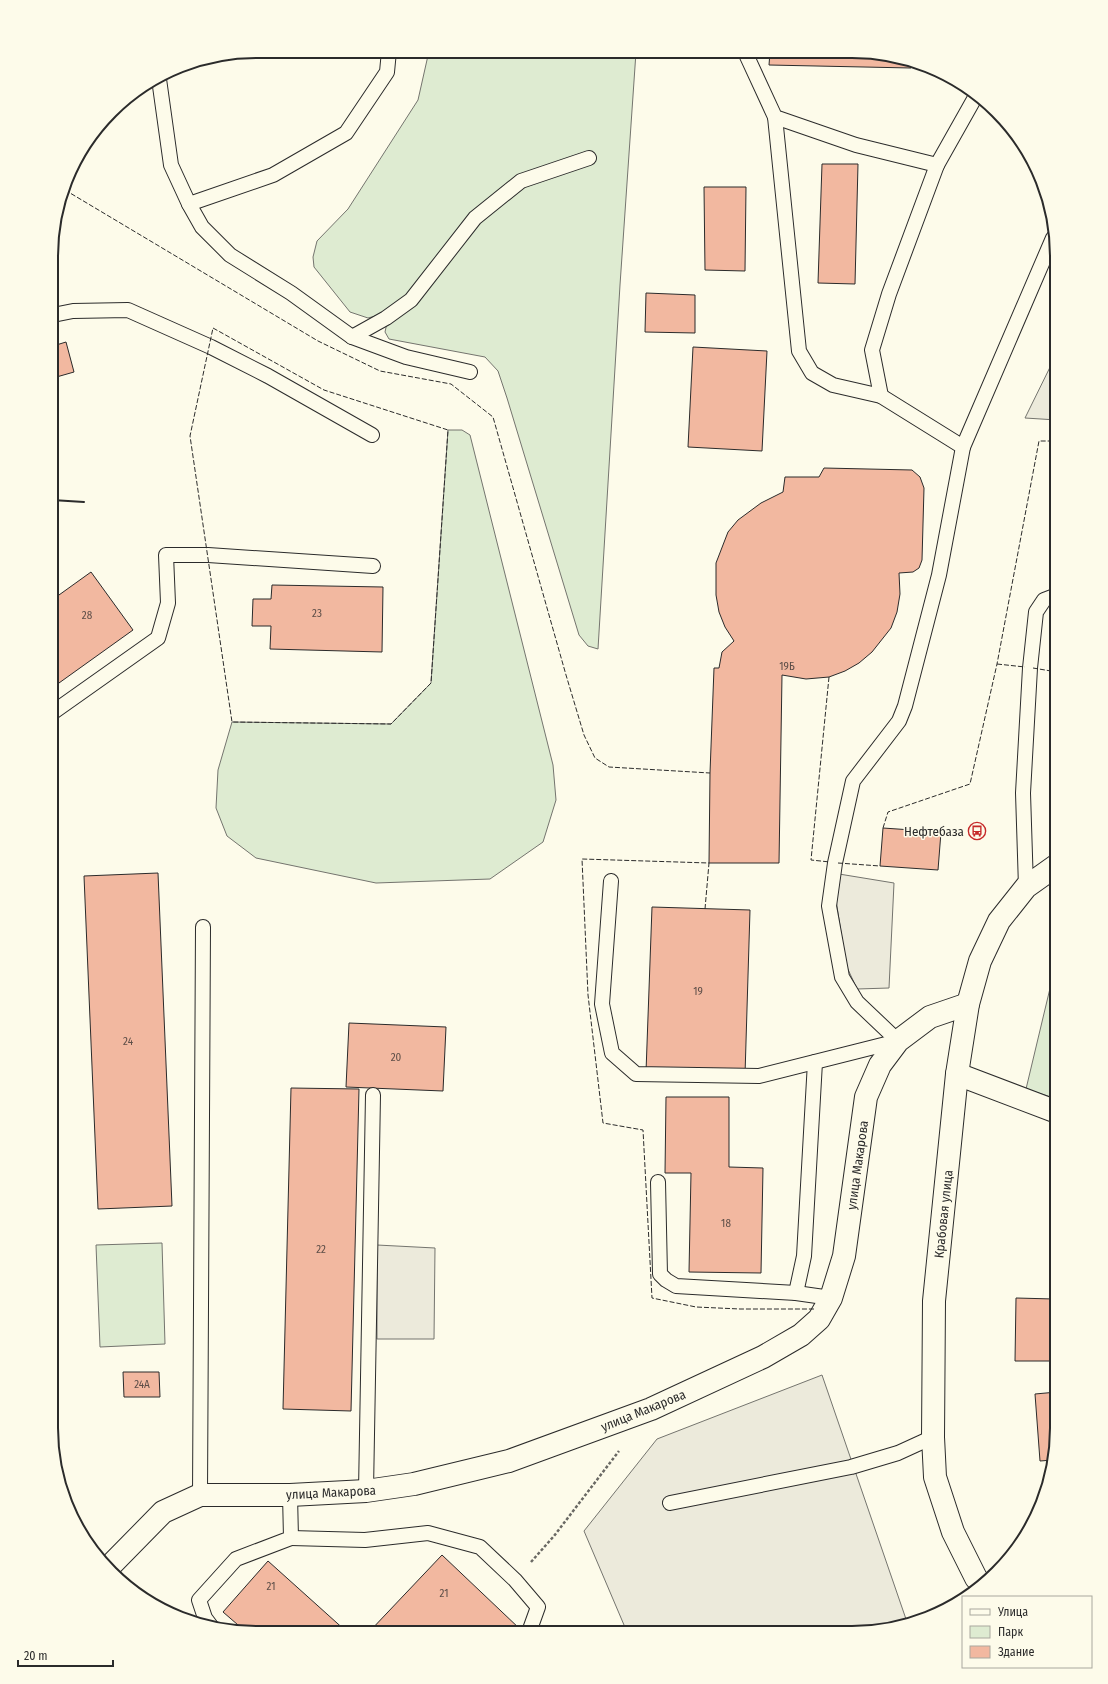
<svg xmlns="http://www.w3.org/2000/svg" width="1108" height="1684" viewBox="0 0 1108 1684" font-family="'Fira Sans Condensed',sans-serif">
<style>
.green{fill:#deebd1;stroke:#74746e}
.parking{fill:#eceadb;stroke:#74746e}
.building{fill:#f2b8a0;stroke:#2b2b2b}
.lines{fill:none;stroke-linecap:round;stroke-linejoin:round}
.lane-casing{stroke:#2b2b2b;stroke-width:16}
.street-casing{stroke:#2b2b2b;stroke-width:24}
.primary-casing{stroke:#2b2b2b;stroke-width:24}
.path{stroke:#6a6964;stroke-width:2.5;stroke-dasharray:3 2;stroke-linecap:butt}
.lane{stroke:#fdfbea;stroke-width:14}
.street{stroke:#fdfbea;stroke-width:22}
.primary{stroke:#fdfbea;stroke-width:22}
.fence{stroke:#2b2b2b;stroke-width:1;stroke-dasharray:5 2;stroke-linecap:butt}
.wall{stroke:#2b2b2b;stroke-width:2}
.labels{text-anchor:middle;stroke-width:3;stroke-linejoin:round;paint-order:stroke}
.number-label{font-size:11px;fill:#5d4e48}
.poi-label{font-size:13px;fill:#2b2b2b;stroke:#fdfbea;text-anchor:end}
.street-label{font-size:13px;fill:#2b2b2b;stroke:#fdfbea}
.rim{fill:none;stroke:#2b2b2b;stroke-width:2}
</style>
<rect width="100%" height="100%" fill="#fdfbea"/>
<g class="green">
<polygon points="429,51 636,52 620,285 598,649 588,646 579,635 507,398 498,371 485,357 389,339 385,332 387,323 417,304 479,222 520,179 409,295 383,314 368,318 350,312 314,267 313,257 317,241 348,209 418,100"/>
<polygon points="448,430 462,430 470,435 553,765 556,800 543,842 490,879 376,883 256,858 227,836 216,808 218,770 232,722 391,724 431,683"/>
<polygon points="1057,959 1057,1099 1026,1089"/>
<polygon points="162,1243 165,1344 100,1347 96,1245"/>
</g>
<g class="parking">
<polygon points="1057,353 1057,420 1025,418"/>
<polygon points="839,874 894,883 889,988 857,989 846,965 836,900"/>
<polygon points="377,1245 435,1248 434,1339 377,1339"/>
<polygon points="822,1375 907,1622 852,1633 627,1632 584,1531 657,1439"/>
</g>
<g class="building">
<polygon points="770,52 879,53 911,62 911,68 769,65"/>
<polygon points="822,164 858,164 855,284 818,283"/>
<polygon points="704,187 746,187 745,271 705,270"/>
<polygon points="646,293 695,295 695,333 645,332"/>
<polygon points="66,342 74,372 53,378 53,346"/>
<polygon points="693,347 767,351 762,451 688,447"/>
<polygon points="824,468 912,470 920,477 924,488 922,560 919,568 913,572 899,573 900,594 897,612 891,628 872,652 859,663 845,671 829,677 806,679 782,675 779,863 709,863 710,773 714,668 719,668 722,652 734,641 725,627 719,612 716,595 716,563 728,532 738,520 761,503 783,492 785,477 819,477"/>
<polygon points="1057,520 1057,550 1054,521"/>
<polygon points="91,572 133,630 52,688 52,600"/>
<polygon points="272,585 383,587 382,652 270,649 271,626 252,626 253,599 271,599"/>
<polygon points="883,828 941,832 938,870 880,866"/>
<polygon points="158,873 172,1206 98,1209 84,876"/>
<polygon points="652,907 750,910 745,1075 646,1072"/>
<polygon points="349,1023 446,1027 443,1091 346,1087"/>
<polygon points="291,1088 359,1089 351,1411 283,1409"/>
<polygon points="666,1097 729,1097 729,1167 763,1168 761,1273 689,1272 691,1173 665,1173"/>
<polygon points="1016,1298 1054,1299 1052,1361 1015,1361"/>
<polygon points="123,1372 159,1372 160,1397 124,1397"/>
<polygon points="1057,1392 1057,1441 1053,1460 1040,1461 1035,1394"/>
<polygon points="442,1555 521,1630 519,1632 369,1632"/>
<polygon points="268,1561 347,1632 245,1631 223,1612"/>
</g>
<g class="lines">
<defs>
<g id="lane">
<polyline points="745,52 775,117 856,145 937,165 977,94"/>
<polyline points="159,79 171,165 189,204 273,175 346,133 387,72 389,51"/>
<polyline points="775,117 799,351 812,373 833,385 881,396 963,447 939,575 905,706 899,721 853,781 835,863 829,906 842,977 857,1002 898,1041"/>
<polyline points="189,204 202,227 230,255 291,293 352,337 406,357 470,372"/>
<polyline points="53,315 73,311 128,310 211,347 268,376 372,435"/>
<polyline points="352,337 386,318 411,300 475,218 521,181 589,158"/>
<polyline points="881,396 872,350 889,294 937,165"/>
<polyline points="963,447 1053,238"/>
<polyline points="52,713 158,638 168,603 166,555 208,555 373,566"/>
<polyline points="611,881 602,1004 612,1053 636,1074 759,1076 898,1041"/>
<polyline points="1026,887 1023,793 1030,668 1036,612 1044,600 1057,595"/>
<polyline points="658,1182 660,1274 666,1280 676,1286 796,1293 831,1298"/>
<polyline points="796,1293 804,1256 815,1062"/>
<polyline points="366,1491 373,1095"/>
<polyline points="200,1495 203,927"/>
<polyline points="670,1503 851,1467 898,1453 933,1437"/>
<polyline points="291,1538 365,1540 428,1533 480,1547 515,1580 538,1607 529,1632"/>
<polyline points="211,1626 205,1618 199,1600 236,1559 291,1538 290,1495"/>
</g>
<g id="street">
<polyline points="957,1074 1057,1112"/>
<polyline points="108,1568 163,1512 200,1495 290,1495 366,1491 414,1484 509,1461 651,1409 763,1357 801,1335 819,1319 831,1298 844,1256 866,1097 880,1065 898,1041 930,1017 968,1004"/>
</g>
<polyline id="primary" points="982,1585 976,1578 953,1532 935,1477 933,1437 934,1301 957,1074 968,1004 980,961 999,921 1026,887 1057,865"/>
</defs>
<use href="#lane" class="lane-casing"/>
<use href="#street" class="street-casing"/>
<use href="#primary" class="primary-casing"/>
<polyline class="path" points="531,1562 554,1536 619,1451"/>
<use href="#lane" class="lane"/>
<use href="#street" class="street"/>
<use href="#primary" class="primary"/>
<g class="fence">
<polyline points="65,190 318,341 380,371 451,384 493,417 566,675 584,735 595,758 609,767 710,773"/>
<polygon points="213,328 324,390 448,430 431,683 391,724 232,722 190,436"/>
<polyline points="997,664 1025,667"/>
<polyline points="1033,668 1057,672"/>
<polyline points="829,677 811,860 830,862"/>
<polyline points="883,828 888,812 970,784 997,664 1039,441 1057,441"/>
<polyline points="838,863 880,866"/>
<polyline points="705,909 709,863 582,859 588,995 603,1123 643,1130 652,1298 696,1307 740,1309 815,1309"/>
</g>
<polyline class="wall" points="52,500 84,502"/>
</g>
<defs>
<symbol id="bus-ring" viewBox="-11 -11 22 22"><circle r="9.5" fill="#fdfbea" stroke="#c62828" stroke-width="1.5"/><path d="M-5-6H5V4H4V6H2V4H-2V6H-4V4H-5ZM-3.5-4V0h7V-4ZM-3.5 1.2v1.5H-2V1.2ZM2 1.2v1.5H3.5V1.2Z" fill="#c62828"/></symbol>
</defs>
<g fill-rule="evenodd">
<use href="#bus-ring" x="967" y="821" width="20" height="20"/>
</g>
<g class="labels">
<g class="number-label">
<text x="317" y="617">23</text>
<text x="87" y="619">28</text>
<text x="787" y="670">19Б</text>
<text x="698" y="995">19</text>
<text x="128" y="1045">24</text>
<text x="396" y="1061">20</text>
<text x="726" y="1227">18</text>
<text x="321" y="1253">22</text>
<text x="142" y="1388">24А</text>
<text x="271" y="1590">21</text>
<text x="444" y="1597">21</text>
</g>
<g class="poi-label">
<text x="964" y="836">Нефтебаза</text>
</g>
<g class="street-label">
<text transform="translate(857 1165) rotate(-82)" y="5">улица Макарова</text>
<text transform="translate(943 1214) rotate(-84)" y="5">Крабовая улица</text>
<text transform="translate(643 1410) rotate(-22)" y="5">улица Макарова</text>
<text transform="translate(331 1492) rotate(-3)" y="5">улица Макарова</text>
</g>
</g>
<path d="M0 0H1108V1684H0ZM256 58H852A198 198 0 0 1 1050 256V1428A198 198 0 0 1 852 1626H256A198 198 0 0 1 58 1428V256A198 198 0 0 1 256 58Z" fill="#fdfbea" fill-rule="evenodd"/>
<path class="rim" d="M256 58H852A198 198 0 0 1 1050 256V1428A198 198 0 0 1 852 1626H256A198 198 0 0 1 58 1428V256A198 198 0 0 1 256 58Z"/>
<rect x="962" y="1596" width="130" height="72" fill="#fdfbea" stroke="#a9a89e"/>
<rect x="970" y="1609" width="20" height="6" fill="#fdfbea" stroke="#a9a89e"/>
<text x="998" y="1616" font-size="12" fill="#2b2b2b">Улица</text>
<rect x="970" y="1626" width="20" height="12" fill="#deebd1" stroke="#a9a89e"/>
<text x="998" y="1636" font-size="12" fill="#2b2b2b">Парк</text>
<rect x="970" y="1646" width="20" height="12" fill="#f2b8a0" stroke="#a9a89e"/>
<text x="998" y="1656" font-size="12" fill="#2b2b2b">Здание</text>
<path d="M18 1660v6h95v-6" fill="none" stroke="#2b2b2b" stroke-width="2"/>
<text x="24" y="1660" font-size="12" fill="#2b2b2b" stroke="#fdfbea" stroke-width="3" paint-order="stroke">20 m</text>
</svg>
